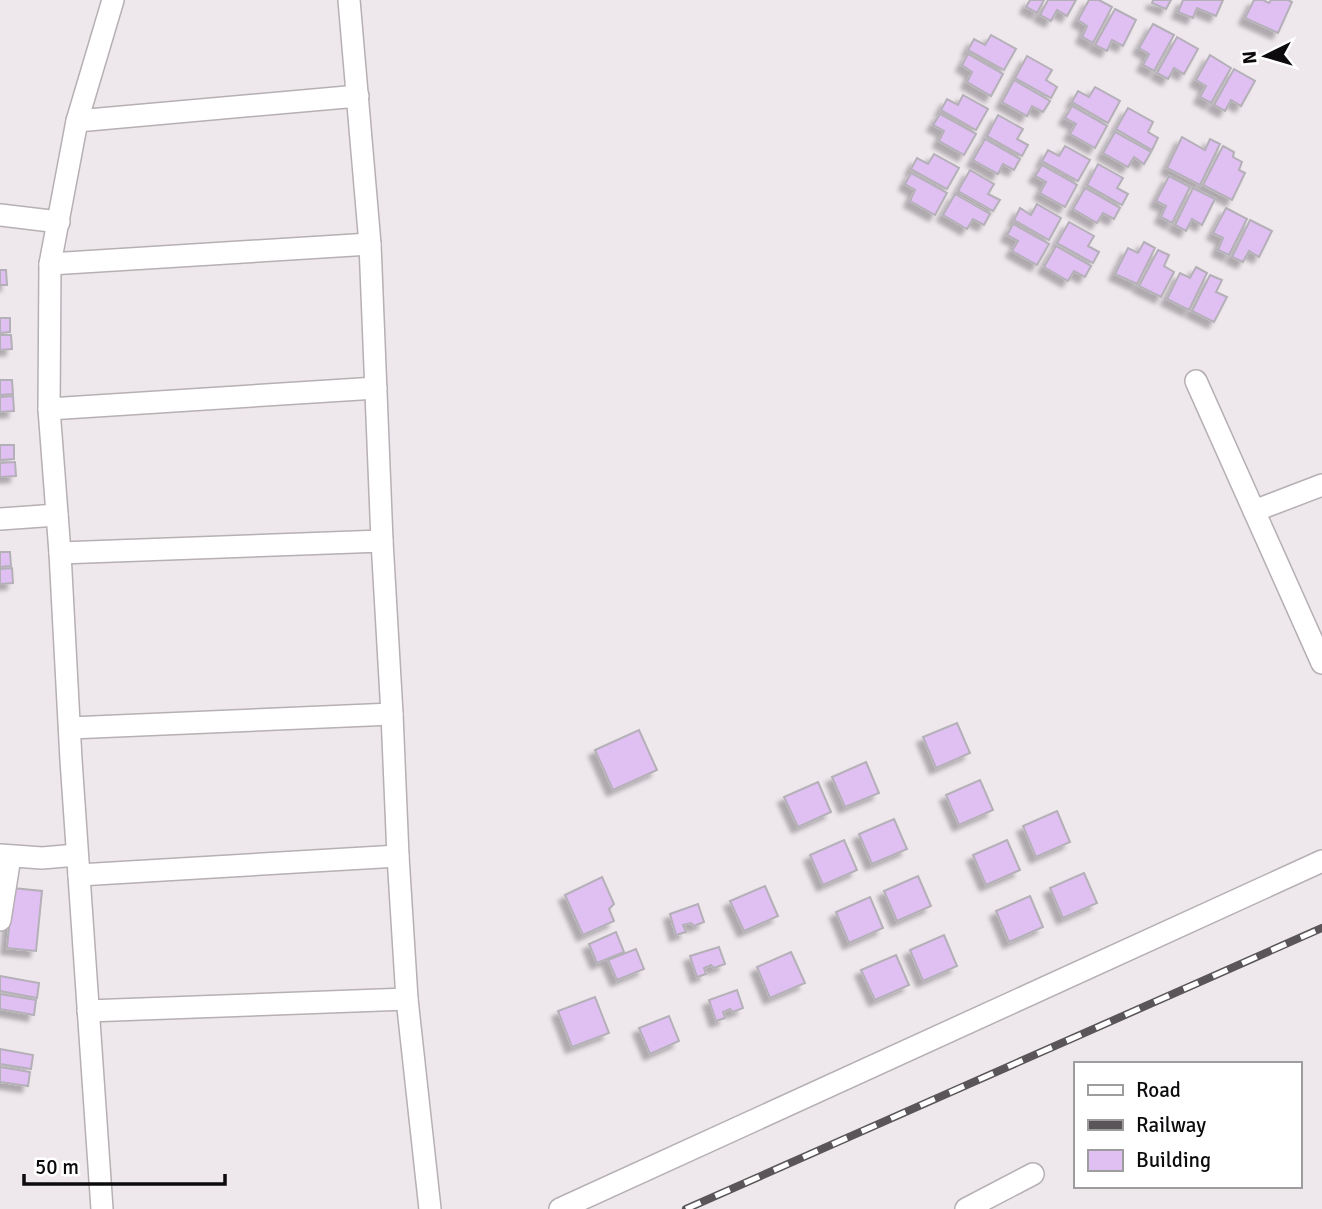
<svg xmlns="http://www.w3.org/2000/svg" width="1322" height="1209" viewBox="0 0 1322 1209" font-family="Signika,sans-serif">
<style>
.building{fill:#e0bff3;stroke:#b4b0b7;stroke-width:2;filter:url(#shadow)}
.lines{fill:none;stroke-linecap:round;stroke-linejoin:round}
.street-casing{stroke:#b6afb4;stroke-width:24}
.street{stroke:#fff;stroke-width:21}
.rail-casing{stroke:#595558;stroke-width:8}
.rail{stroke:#fff;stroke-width:5;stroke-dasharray:16;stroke-linecap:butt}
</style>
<defs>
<filter id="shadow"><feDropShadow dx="-6" dy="6" stdDeviation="2" flood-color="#0004"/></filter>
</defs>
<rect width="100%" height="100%" fill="#eee7ec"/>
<g class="building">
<polygon points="1030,0 1044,0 1037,13 1026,7"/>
<polygon points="1048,0 1076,0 1067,16 1057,10 1051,21 1040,15"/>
<polygon points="1089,0 1099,0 1112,7 1093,43 1082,37 1087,26 1078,20"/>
<polygon points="1153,0 1171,0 1166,9 1152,3"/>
<polygon points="1183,0 1223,0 1216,16 1197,8 1193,18 1178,12"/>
<polygon points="1254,0 1263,0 1269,3 1271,0 1288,0 1292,2 1278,33 1245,18"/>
<polygon points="1115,9 1136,20 1123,46 1112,40 1107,51 1095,45"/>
<polygon points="1153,24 1174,35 1154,71 1143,65 1149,54 1139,48"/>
<polygon points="991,35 1016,49 1004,70 968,50 974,39 985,45"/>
<polygon points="1177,37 1198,49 1184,74 1174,68 1168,79 1157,73"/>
<polygon points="968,54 1003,74 991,96 967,82 972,72 962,65"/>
<polygon points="1210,55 1231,68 1211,103 1200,97 1206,86 1196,80"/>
<polygon points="1027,56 1052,70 1046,80 1057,87 1051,98 1015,78"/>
<polygon points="1234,69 1255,81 1241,106 1231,100 1225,111 1214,105"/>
<polygon points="1014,80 1050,101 1043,112 1032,106 1027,116 1002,102"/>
<polygon points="1095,87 1120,101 1108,123 1072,102 1078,91 1089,97"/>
<polygon points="963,95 988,109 976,130 941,110 947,99 958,105"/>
<polygon points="1072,106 1107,126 1095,148 1070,134 1076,124 1065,118"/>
<polygon points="1128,108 1153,122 1148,132 1158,138 1152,150 1116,129"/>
<polygon points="940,114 976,134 964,155 939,141 944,131 933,125"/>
<polygon points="998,115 1023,129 1017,139 1028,145 1022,156 987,136"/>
<polygon points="1115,132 1151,152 1144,164 1134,157 1128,167 1103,153"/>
<polygon points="1182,137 1205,150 1210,139 1220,144 1200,185 1167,168"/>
<polygon points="985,139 1020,159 1014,170 1003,164 998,174 973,160"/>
<polygon points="1065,146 1090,160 1078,181 1042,161 1048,150 1059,156"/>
<polygon points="1223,146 1234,152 1233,157 1242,162 1239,170 1245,173 1232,200 1203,185"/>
<polygon points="934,154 959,168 947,189 911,169 917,158 928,164"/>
<polygon points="1098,164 1123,178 1117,188 1128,194 1122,205 1087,185"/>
<polygon points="1042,165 1077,185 1065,207 1040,193 1046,182 1035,176"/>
<polygon points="970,170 994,184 988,194 1000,200 993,211 958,191"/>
<polygon points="911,173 947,193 935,215 910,201 915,190 905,184"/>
<polygon points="1169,176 1190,187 1172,223 1161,217 1166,206 1156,201"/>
<polygon points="1085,188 1120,208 1114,219 1103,213 1097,223 1073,209"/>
<polygon points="1193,188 1215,199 1202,225 1192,219 1186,231 1175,225"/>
<polygon points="955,194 990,214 984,225 973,219 967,229 943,215"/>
<polygon points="1037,204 1061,218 1049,240 1014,220 1020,208 1031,215"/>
<polygon points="1226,208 1247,219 1229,255 1218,250 1223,238 1213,233"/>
<polygon points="1250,220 1272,231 1259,257 1249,251 1243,262 1232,257"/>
<polygon points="1069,222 1094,236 1088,246 1099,252 1093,263 1057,243"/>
<polygon points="1013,224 1049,244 1037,265 1012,251 1018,241 1007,235"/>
<polygon points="1144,242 1155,248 1137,284 1115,274 1128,248 1138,253"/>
<polygon points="1056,246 1091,266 1085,277 1074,271 1068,281 1044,267"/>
<polygon points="1158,250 1169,255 1164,266 1174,272 1161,297 1139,286"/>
<polygon points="1196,267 1207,273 1189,310 1167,299 1180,273 1190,278"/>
<polygon points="0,270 6,270 7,285 0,285"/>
<polygon points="1210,275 1222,280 1216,292 1227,297 1214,322 1192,311"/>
<polygon points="0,318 10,318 10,332 0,333"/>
<polygon points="0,335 11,335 12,349 0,350"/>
<polygon points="0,380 12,380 13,394 0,395"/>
<polygon points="13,396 14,411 0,412 0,397"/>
<polygon points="0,445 14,445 14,459 0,460"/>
<polygon points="15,462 16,476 0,477 0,463"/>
<polygon points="0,552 10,552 11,566 0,567"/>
<polygon points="12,568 13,583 0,584 0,569"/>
<polygon points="957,723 970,753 936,768 923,737"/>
<polygon points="639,730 657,770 613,790 595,750"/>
<polygon points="866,762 879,793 845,807 832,777"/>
<polygon points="980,780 993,810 959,825 946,795"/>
<polygon points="818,782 831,812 798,827 784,797"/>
<polygon points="1057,811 1070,842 1036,857 1023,826"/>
<polygon points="894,819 907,849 872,864 859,834"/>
<polygon points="844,840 857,870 823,885 810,855"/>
<polygon points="1007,840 1020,870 986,885 973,855"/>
<polygon points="1084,873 1097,903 1063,918 1050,888"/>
<polygon points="918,876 931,906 897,921 884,891"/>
<polygon points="602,877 614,904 609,909 614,921 583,935 565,895"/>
<polygon points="765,886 778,916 744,931 730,901"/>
<polygon points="13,888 42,891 36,951 7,948"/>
<polygon points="1030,896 1043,927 1009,942 996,911"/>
<polygon points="870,897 883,928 849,943 836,912"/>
<polygon points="698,904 704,922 694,926 691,923 683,925 686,932 676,935 670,914"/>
<polygon points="616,932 624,952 597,963 589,944"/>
<polygon points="944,935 957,966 923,981 910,950"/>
<polygon points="719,947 725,964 714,968 711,965 704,968 706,974 697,977 690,956"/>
<polygon points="636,949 644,969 617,980 608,960"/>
<polygon points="791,952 805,983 770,998 757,967"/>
<polygon points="896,955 909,985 875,1000 861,970"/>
<polygon points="0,976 39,983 37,998 0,991"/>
<polygon points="737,990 743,1008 733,1012 730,1009 723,1012 725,1018 716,1021 709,1000"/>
<polygon points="0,994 36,1000 34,1015 0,1009"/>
<polygon points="595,997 609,1033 572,1047 558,1011"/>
<polygon points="669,1016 679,1041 650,1054 639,1028"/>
<polygon points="0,1049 33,1055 31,1069 0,1064"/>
<polygon points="0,1067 30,1072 28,1086 0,1082"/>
</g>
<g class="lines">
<defs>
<g id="street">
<polyline points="349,0 370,244 382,541 392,714 398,856 407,999 430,1209"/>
<polyline points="77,121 358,96"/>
<polyline points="0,215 59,222"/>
<polyline points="50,264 370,244"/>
<polyline points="1196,381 1322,663"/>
<polyline points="49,409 376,388"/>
<polyline points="1254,511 1322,485"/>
<polyline points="0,519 57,515"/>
<polyline points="60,553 382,541"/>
<polyline points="70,728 392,714"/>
<polyline points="0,855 42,858 77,855"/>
<polyline points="79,875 398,856"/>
<polyline points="0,920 10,857"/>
<polyline points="88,1011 407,999"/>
<polyline points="102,1209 71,760 60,553 49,409 50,264 77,121 113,0"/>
<polyline points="560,1209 1322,861"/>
<polyline points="966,1209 1033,1174"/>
</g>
</defs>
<use href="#street" class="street-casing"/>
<use href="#street" class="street"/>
<defs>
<polyline id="rail" points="686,1209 1322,928"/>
</defs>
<use href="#rail" class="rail-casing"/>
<use href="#rail" class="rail"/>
</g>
<rect x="1074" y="1062" width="228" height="126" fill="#ffffff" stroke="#9e9d9e" stroke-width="2"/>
<rect x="1088" y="1085" width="35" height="10" fill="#ffffff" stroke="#9e9d9e" stroke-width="2"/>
<text x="1136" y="1097" font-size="21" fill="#0d0b0d">Road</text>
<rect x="1088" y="1120" width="35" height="10" fill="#595558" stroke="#9e9d9e" stroke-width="2"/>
<text x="1136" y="1132" font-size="21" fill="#0d0b0d">Railway</text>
<rect x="1088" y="1150" width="35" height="21" fill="#e0bff3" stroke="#9e9d9e" stroke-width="2"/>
<text x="1136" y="1167" font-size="21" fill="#0d0b0d">Building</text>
<g transform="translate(1266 56) rotate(265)" stroke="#ffffff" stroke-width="5" paint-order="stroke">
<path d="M0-5L12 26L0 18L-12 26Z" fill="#0d0b0d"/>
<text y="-10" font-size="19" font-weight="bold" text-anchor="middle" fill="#0d0b0d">N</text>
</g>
<path d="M24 1174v10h201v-10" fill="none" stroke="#0d0b0d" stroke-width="3.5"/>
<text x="35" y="1174" font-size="21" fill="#0d0b0d" stroke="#ffffff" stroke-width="5" paint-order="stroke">50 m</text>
</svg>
